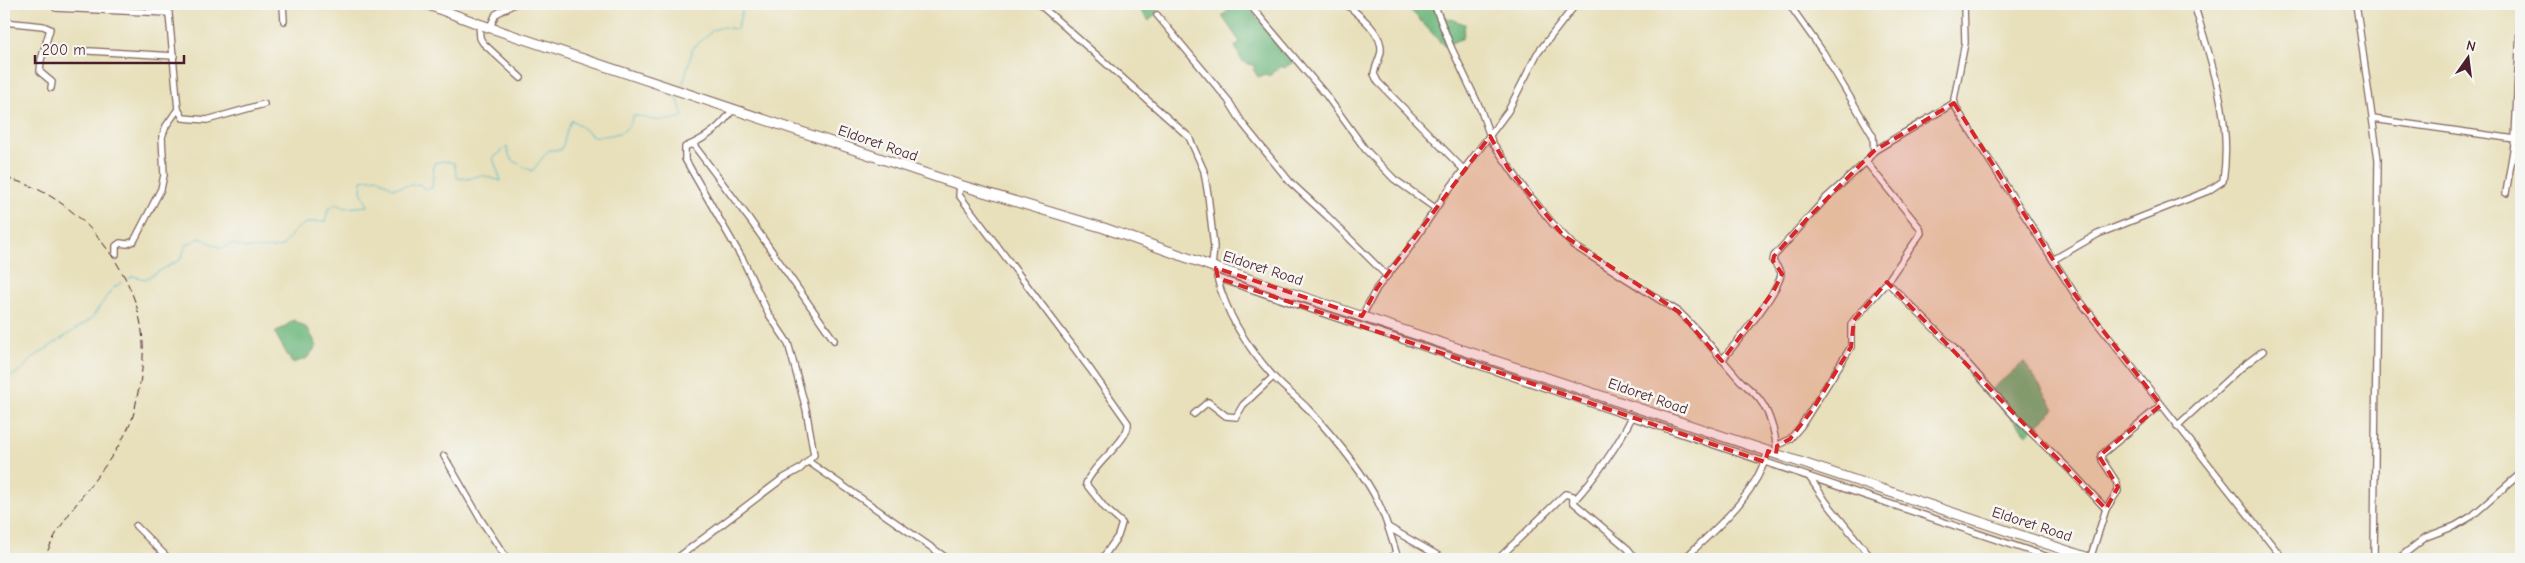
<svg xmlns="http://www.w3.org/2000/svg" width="2525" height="563" viewBox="0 0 2525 563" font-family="'Comic Neue',sans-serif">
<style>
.forest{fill:#6eb77e;stroke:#5c6b54}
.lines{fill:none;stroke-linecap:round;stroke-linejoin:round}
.stream{stroke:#50bacd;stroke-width:1}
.minor-casing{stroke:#81635d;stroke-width:8}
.highway-casing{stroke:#81635d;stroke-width:11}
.minor{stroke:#fff;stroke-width:5.5}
.highway{stroke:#fff;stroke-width:9}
.rail{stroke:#4a1f2b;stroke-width:1;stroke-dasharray:8 4;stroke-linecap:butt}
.marked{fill:#d62828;fill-opacity:0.2;stroke:#d62828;stroke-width:4;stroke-dasharray:10 6;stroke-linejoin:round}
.labels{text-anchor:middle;stroke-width:5;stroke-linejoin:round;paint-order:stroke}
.street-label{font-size:15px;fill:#4a1f2b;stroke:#f6f6f2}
</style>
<rect width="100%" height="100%" fill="#f6f6f2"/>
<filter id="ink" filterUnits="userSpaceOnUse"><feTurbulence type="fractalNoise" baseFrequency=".02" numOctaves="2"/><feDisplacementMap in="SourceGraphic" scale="10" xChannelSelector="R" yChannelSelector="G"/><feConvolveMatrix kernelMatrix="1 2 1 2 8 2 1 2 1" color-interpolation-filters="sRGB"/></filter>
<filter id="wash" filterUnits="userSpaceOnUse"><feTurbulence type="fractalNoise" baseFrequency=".0096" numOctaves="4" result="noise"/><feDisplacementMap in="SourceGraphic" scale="20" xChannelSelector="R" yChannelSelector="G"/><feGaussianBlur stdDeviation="1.12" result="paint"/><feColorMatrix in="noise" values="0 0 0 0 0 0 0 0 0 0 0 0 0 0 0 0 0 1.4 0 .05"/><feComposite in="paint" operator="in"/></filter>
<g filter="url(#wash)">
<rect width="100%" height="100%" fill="#e8e0bb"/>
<g class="forest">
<polygon points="1135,4 1164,4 1149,21"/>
<polygon points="1236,4 1245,4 1289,54 1293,62 1284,68 1281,66 1269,76 1266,74 1258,77 1253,69 1256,67 1242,61 1235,46 1240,42 1222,16"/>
<polygon points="1405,4 1437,4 1447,18 1465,24 1463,38 1444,46"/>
<polygon points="294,320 308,329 317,346 306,359 292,363 275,333"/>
<polygon points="2024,362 2055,409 2027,434 1987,393"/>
</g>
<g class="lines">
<g class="stream">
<polyline points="683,84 693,48 713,30 722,27 737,29 744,4"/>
<path d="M128 279 133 276 145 279 181 259 186 245 200 238 221 248 233 244C244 250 269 249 282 247 297 228 300 220 325 222L328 209 337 204 345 208 368 206 361 191 362 180 378 178 393 188 419 184 425 189 432 188 434 163 443 161 454 163 457 178 468 179 481 175 501 181 493 158 507 147C508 162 520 164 532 171L549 150H561C566 139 565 130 572 120L594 137C611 135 628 136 633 116 641 115 646 119 654 120 664 121 674 120 683 116L677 97"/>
<polyline points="4,380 20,371 34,357 91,319 112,289 122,282"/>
</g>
</g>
</g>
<g filter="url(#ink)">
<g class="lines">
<defs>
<g id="minor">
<polyline points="168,4 178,109 183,118 207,120 264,104"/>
<polyline points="283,4 284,21"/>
<polyline points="1039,4 1189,137 1204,171 1208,195 1214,247 1212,266"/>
<polyline points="1249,4 1326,95 1365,149 1394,179 1435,208"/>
<path d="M1346 4C1358 14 1383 33 1381 51 1380 59 1375 66 1374 74L1378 82 1464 170"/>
<path d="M1434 4 1451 47 1480 108 1492 142 1526 191 1553 224 1573 245 1679 312C1700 332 1719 356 1738 378 1746 387 1756 393 1762 403 1770 414 1778 441 1776 454"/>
<polyline points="1789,4 1823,52 1873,136 1874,151"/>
<polyline points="1964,4 1965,43 1954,99 1956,108 2076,296 2283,559"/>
<polyline points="2356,4 2378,159 2374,559"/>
<polyline points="56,8 169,13"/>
<polyline points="1157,15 1228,100 1243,124 1290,182 1327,216 1387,276"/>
<polyline points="4,22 43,26 50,29 41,60 40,72 52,82 51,88"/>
<polyline points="479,24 480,38 483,43 521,78"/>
<polyline points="490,27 496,14 514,4"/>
<polyline points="89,51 174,56"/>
<polyline points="2373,119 2515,139"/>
<polyline points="693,144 750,220 834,340"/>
<polyline points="1866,162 1920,228 1921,233 1887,282 1951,345 2017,419 2069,469 2106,509"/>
<path d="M960 185 959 195 1090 369 1128 423C1130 440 1091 466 1086 484L1105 508 1122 523 1118 536 1102 559"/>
<polyline points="2506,193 2515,139 2521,4"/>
<polyline points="116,254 116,246 120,243 127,244 134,241 161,189 164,175 162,137 166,126 178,109"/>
<path d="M2053 260 2098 234 2208 191 2223 181C2233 120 2211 61 2194 4"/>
<path d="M1217 277C1226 314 1248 348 1273 376 1284 389 1298 398 1309 410 1331 434 1364 473 1378 502 1387 520 1392 540 1398 559"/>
<polyline points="1218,278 2054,559"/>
<polyline points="1362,316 1377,288 1408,250 1444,196 1508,111 1537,54 1576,4"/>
<path d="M1722 360C1734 345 1782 289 1781 272L1773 261 1774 256 1826 198 1866 162 1874 151 1954 103"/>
<polyline points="1194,414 1208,402 1226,416 1236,417 1243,405 1273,377"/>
<polyline points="2177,426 2237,371 2263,351"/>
<polyline points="1777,446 1790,439 1801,426 1851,347 1851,325 1854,320 1887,282"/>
<polyline points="444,456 481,520 507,559"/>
<polyline points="809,462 948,559"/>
<polyline points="1810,478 1827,503 1872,559"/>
<path d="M1573 502C1597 475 1616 449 1632 417"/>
<polyline points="136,526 169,559"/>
<polyline points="1388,527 1444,559"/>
<path d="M676 559 782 479 800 469 814 455 806 409 788 343 768 313 743 260 685 159V147C707 138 720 128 734 108"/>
<polyline points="1389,559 1396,553"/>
<polyline points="1498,559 1565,494 1573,496 1573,502 1628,549 1636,559"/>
<path d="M1684 559C1716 528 1756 496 1768 451"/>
<polyline points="2090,559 2106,509 2118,491 2117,483 2102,460 2101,455 2161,405"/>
<polyline points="2398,559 2426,537 2455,526 2472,516 2521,473"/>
</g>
<polyline id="highway" points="426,4 479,24 960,185 1104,228 1216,268 2092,559"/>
</defs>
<use href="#minor" class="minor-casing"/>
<use href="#highway" class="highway-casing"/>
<use href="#minor" class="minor"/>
<use href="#highway" class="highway"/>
<path class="rail" d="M4 178C75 191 141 272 143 344 144 362 141 380 137 397 136 405 134 414 131 422 114 461 84 490 61 526 54 536 49 548 44 559"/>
</g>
</g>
<path class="marked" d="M1954 103 2076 296 2161 405 2099 456 2118 487 2106 509 1887 282 1854 320 1851 347 1813 409 1790 439 1777 446 1776 454 1768 451 1765 462 1218 278 1216 268 1362 316 1377 288 1490 136 1508 168 1563 235 1679 312 1722 361 1773 292 1782 274 1773 261 1774 256 1806 220 1874 151Z"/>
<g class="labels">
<g class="street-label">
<text transform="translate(878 143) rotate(19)" y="5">Eldoret Road</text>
<text transform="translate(1263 268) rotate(18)" y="5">Eldoret Road</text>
<text transform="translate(1648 396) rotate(19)" y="5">Eldoret Road</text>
<text transform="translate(2032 524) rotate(18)" y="5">Eldoret Road</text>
</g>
</g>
<rect width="2525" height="563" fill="none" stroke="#f6f6f2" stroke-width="20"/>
<g transform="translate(2468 58) rotate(14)" stroke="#f6f6f2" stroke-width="4" paint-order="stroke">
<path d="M0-4L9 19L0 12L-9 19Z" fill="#4a1f2b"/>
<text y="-8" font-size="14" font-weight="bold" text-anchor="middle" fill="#4a1f2b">N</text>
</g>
<path d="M35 55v8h149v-8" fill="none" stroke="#4a1f2b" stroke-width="2.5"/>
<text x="42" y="55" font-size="15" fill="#4a1f2b" stroke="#f6f6f2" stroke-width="4" paint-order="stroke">200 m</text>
</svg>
